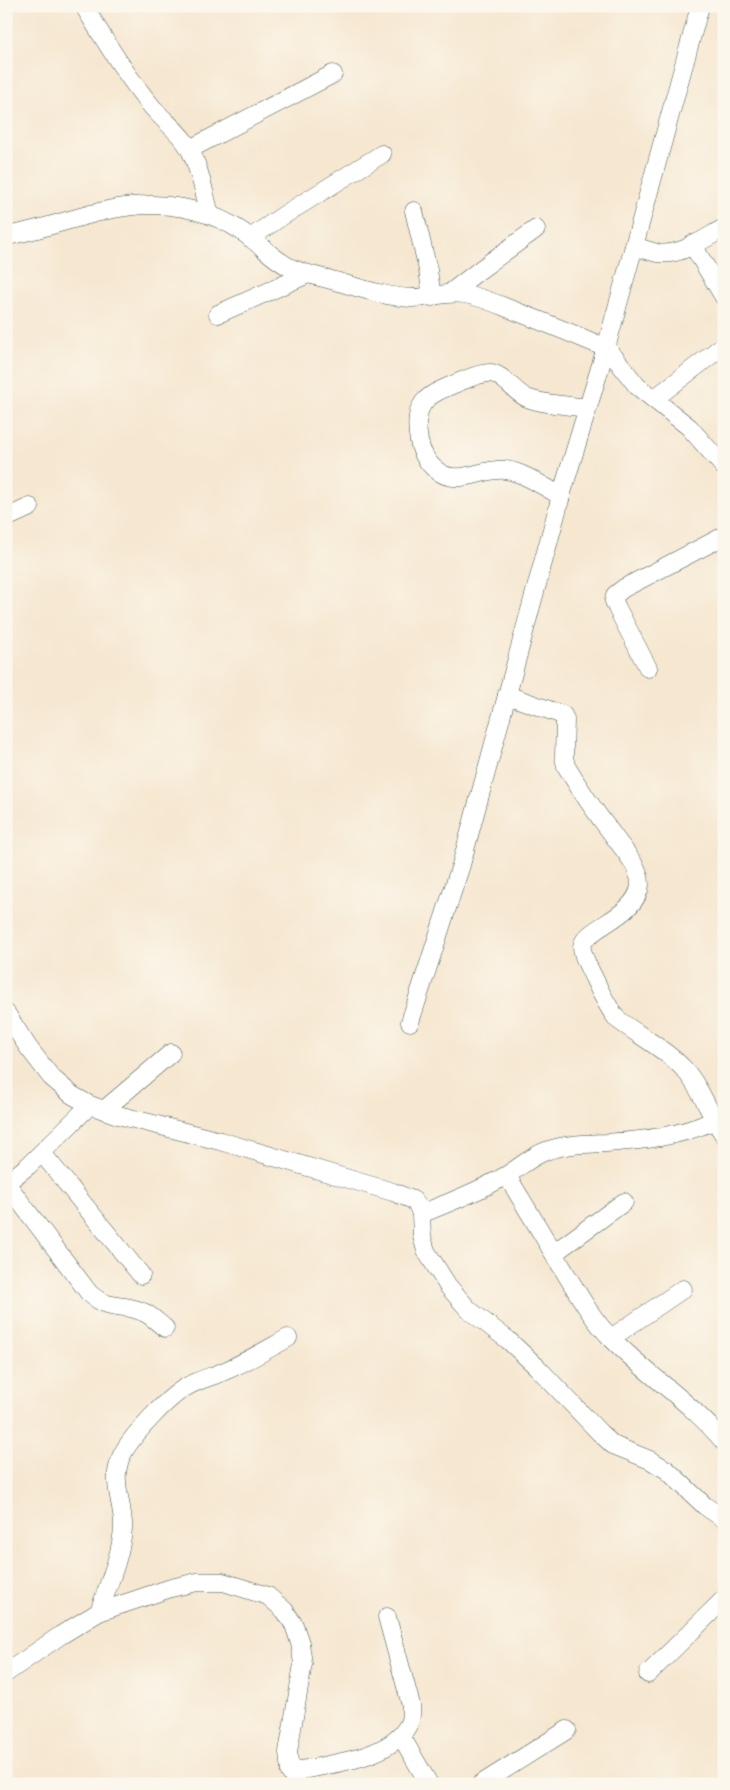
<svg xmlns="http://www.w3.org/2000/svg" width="730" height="1790" viewBox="0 0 730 1790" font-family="Cardo,serif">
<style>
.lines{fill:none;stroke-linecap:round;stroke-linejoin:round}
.minor-casing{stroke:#3f564b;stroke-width:19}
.minor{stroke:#fff;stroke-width:18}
</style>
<rect width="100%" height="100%" fill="#fbf7ec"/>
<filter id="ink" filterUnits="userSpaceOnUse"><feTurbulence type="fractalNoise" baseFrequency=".02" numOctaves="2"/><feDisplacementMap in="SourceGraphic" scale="10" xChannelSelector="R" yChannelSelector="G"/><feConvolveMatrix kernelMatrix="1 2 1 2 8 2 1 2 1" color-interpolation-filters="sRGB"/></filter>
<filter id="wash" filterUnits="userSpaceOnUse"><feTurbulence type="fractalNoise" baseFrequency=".0096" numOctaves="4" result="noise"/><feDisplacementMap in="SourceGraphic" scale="20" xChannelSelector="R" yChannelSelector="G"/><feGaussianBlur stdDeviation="1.12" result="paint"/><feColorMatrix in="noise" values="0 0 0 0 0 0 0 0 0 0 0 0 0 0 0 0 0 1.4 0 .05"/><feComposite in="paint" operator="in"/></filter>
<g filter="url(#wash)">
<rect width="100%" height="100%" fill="#f6e7d0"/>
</g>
<g filter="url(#ink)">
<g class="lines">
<defs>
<g id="minor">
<path d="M84 6C105 41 127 77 153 108 165 122 181 133 189 148 200 168 204 193 210 214"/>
<polyline points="190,149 333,74"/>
<polyline points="414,211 428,270 432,297"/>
<path d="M6 236C56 228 103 204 154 205 189 206 224 216 252 239 265 249 276 261 291 268 305 274 320 277 335 281 360 288 386 297 412 298 430 298 447 291 465 294 482 297 499 305 515 311 546 323 576 335 606 348L612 354 637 386 689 427 724 467"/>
<polyline points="250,238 284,215 382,154"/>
<polyline points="692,244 724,297"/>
<path d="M634 247C642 248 649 251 657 253 680 257 705 238 724 228"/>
<polyline points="450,293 481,269 536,229"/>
<polyline points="218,314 308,274"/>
<polyline points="654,399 724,345"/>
<path d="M561 496C544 487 525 473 506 470 484 467 459 486 439 472 428 465 421 452 419 441 412 403 425 396 457 383 467 379 479 373 490 373 502 373 515 393 527 398 544 405 570 405 588 408"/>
<polyline points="6,518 30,507"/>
<polyline points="648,668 617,608 614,601 615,595 624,588 724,536"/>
<path d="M507 695 563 715 565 719 564 757 566 766C580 790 596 813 613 835 621 847 634 860 638 873 639 876 640 882 640 885 637 917 583 928 582 947 582 956 589 968 593 976 600 991 606 1005 617 1019 638 1035 665 1049 683 1068 701 1087 709 1114 724 1135"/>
<polyline points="6,1013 28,1047 51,1077 72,1095 90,1105 118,1115 220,1141 393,1192 413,1200 418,1206 421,1214 422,1236 426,1251 448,1286 469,1310 508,1340 536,1366 600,1433 613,1445 650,1460 667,1470 705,1506 724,1519"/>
<polyline points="410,1022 461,865 561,496 606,348 700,6"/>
<polyline points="104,1110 171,1053"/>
<polyline points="42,1153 141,1275"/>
<path d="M507 1176C525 1205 542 1234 560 1264 576 1290 590 1317 612 1339 647 1375 691 1402 724 1442"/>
<path d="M6 1183 89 1293C110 1312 122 1302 143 1312 151 1315 158 1323 165 1328"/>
<polyline points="6,1183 28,1166 90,1105"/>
<path d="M421 1214C450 1202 480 1191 507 1175 520 1167 532 1156 546 1151 565 1144 586 1144 606 1143 646 1140 677 1137 713 1121"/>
<polyline points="554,1253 624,1202"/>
<polyline points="611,1338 683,1289"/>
<path d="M99 1612C108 1585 121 1556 123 1528 124 1509 115 1491 117 1472 118 1467 119 1461 121 1457 129 1438 170 1395 188 1386 200 1379 215 1376 227 1370 248 1361 268 1349 288 1338"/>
<polyline points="6,1673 61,1635 99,1612 171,1588 197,1582 223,1582 268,1596 285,1611 294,1625 300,1643 303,1664 288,1752 290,1772 297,1784"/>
<polyline points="648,1674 724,1599"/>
<polyline points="401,1736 429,1784"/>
<path d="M290 1772C324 1765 388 1760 407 1727 412 1720 411 1713 411 1705L387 1617"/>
<polyline points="481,1784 567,1730"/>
</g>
</defs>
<use href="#minor" class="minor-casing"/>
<use href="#minor" class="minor"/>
</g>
</g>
<rect width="730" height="1790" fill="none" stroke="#fbf7ec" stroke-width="25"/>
</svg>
